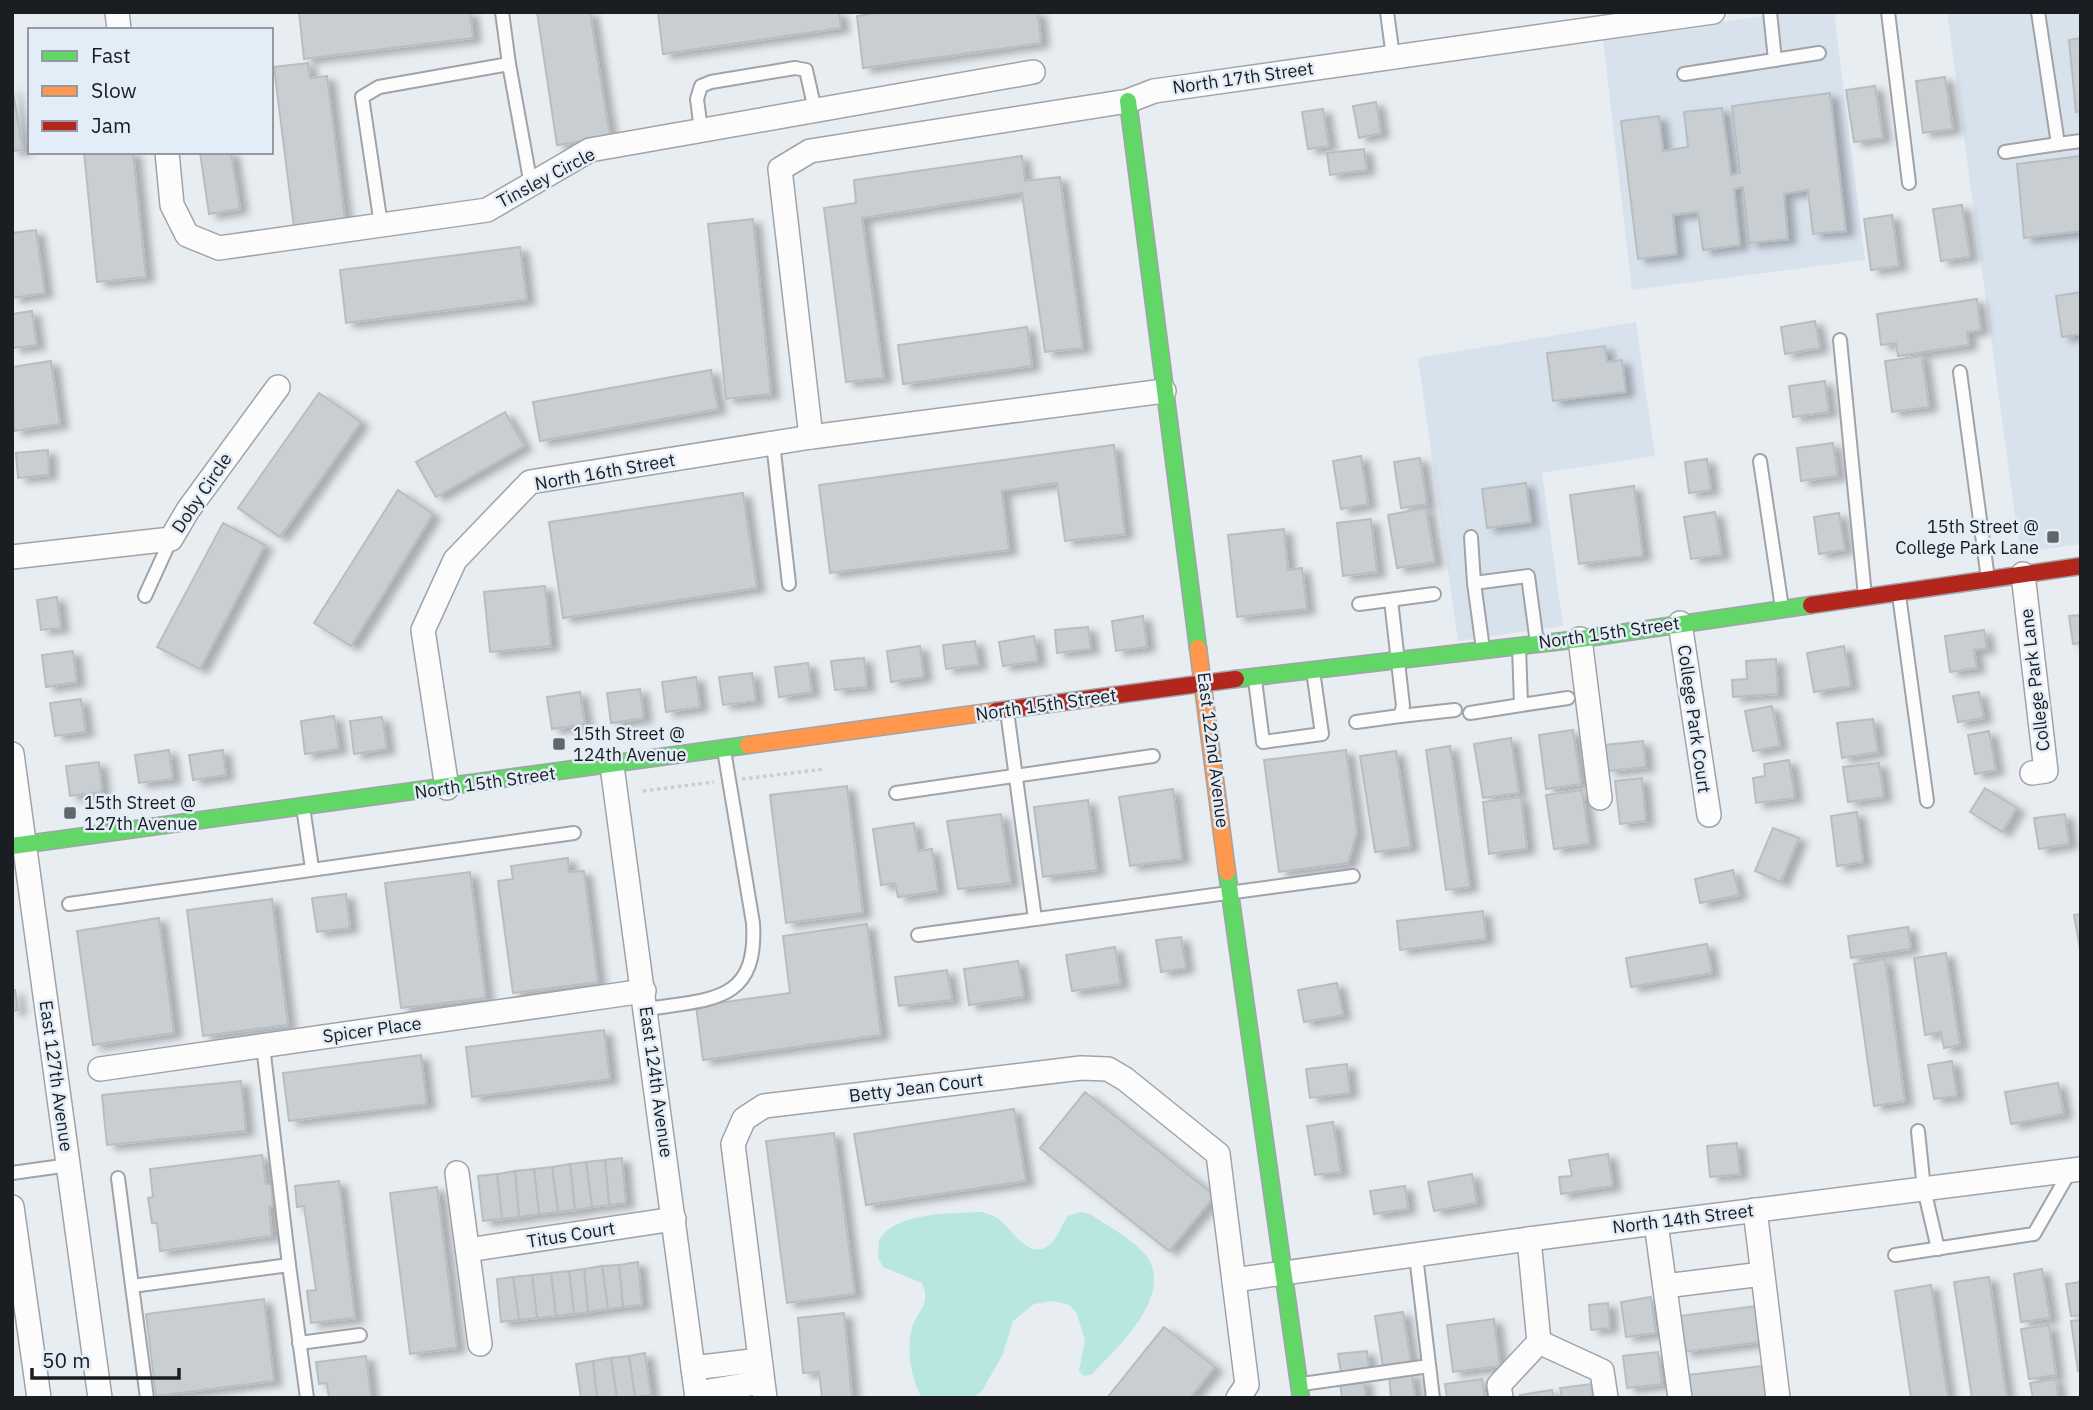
<svg xmlns="http://www.w3.org/2000/svg" width="2093" height="1410" viewBox="0 0 2093 1410" font-family="'IBM Plex Sans',sans-serif">
<style>
.built{fill:#d8e2ed}
.water{fill:#b8e6e0}
.building{fill:#c9ced2;stroke:#b8bdc0;stroke-width:2;filter:url(#shadow)}
.lines{fill:none;stroke-linecap:round;stroke-linejoin:round}
.lane-casing{stroke:#a0a3a7;stroke-width:16}
.street-casing{stroke:#a0a3a7;stroke-width:26}
.fast-casing{stroke:#a0a3a7;stroke-width:19}
.slow-casing{stroke:#a0a3a7;stroke-width:19}
.jam-casing{stroke:#a0a3a7;stroke-width:19}
.path{stroke:#cbcdcf;stroke-width:3.5;stroke-dasharray:3.5 3.5;stroke-linecap:butt}
.lane{stroke:#fcfcfd;stroke-width:12}
.street{stroke:#fcfcfd;stroke-width:23}
.fast{stroke:#63d668;stroke-width:16}
.slow{stroke:#ff974d;stroke-width:16}
.jam{stroke:#b3261e;stroke-width:16}
.poi-dot{fill:#62666a;stroke:#e3edf7;stroke-width:2.5}
.labels{text-anchor:middle;stroke-width:5;stroke-linejoin:round;paint-order:stroke}
.street-label{font-size:18px;fill:#1a1d21;stroke:#e3edf7}
.poi-label{font-size:18px;fill:#1a1d21;stroke:#e3edf7;text-anchor:start}
</style>
<defs>
<filter id="shadow"><feDropShadow dx="8" dy="4.5" stdDeviation="3.5" flood-color="#0004"/></filter>
</defs>
<rect width="100%" height="100%" fill="#e8edf2"/>
<g class="built">
<polygon points="1788,12 1834,12 1865,260 1632,290 1603,40"/>
<polygon points="1947,12 2081,12 2081,544 2020,553"/>
<polygon points="1636,322 1655,456 1542,473 1563,626 1458,641 1418,358"/>
</g>
<path class="water" d="M981 1212C988 1214 996 1216 1001 1221 1015 1234 1033 1265 1054 1240 1060 1233 1062 1223 1068 1216L1080 1212 1090 1214C1106 1225 1125 1235 1139 1248 1183 1287 1120 1345 1092 1374L1084 1376 1079 1371 1085 1340 1077 1314 1070 1305 1053 1301 1034 1304 1013 1321 1002 1356 982 1391 974 1398H922C911 1378 906 1351 912 1328 918 1309 932 1304 922 1283L883 1267 878 1257 879 1240C897 1211 951 1214 981 1212Z"/>
<g class="building">
<polygon points="299,12 470,12 473,38 304,59"/>
<polygon points="537,12 590,12 610,137 557,145"/>
<polygon points="658,12 839,12 841,28 663,54"/>
<polygon points="884,12 1038,12 1041,43 863,68 857,16"/>
<polygon points="2081,38 2081,111 2076,112 2069,40"/>
<polygon points="308,63 310,78 327,76 345,220 294,227 274,67"/>
<polygon points="1945,77 1953,129 1923,133 1916,81"/>
<polygon points="12,86 23,150 12,151"/>
<polygon points="1875,86 1883,138 1854,142 1846,90"/>
<polygon points="1830,93 1846,231 1813,234 1808,190 1784,194 1788,239 1749,243 1743,187 1734,189 1740,245 1703,250 1698,212 1673,215 1677,254 1638,259 1621,121 1659,116 1663,151 1688,147 1684,112 1722,108 1731,175 1740,173 1732,106"/>
<polygon points="1376,102 1381,133 1359,138 1353,106"/>
<polygon points="1323,109 1329,146 1308,149 1302,112"/>
<polygon points="1364,149 1367,170 1330,175 1327,153"/>
<polygon points="84,152 133,152 146,277 97,282"/>
<polygon points="200,152 231,152 240,209 209,214"/>
<polygon points="1022,156 1025,181 1060,177 1083,348 1045,352 1022,193 862,218 884,378 846,382 824,208 856,203 854,180"/>
<polygon points="2081,156 2081,231 2024,238 2017,164"/>
<polygon points="1962,205 1970,257 1941,261 1933,209"/>
<polygon points="1892,215 1899,266 1871,270 1864,219"/>
<polygon points="753,219 771,394 726,399 708,224"/>
<polygon points="36,230 45,293 12,298 12,233"/>
<polygon points="520,247 527,300 346,323 340,270"/>
<polygon points="2081,292 2081,334 2062,337 2056,296"/>
<polygon points="1977,299 1981,330 1967,332 1969,345 1898,356 1896,343 1881,345 1877,314"/>
<polygon points="32,311 37,345 12,348 12,314"/>
<polygon points="1815,321 1820,348 1785,354 1781,327"/>
<polygon points="1027,327 1032,366 903,384 898,345"/>
<polygon points="1605,346 1607,362 1622,360 1626,392 1553,401 1547,353"/>
<polygon points="1922,356 1929,407 1892,412 1885,361"/>
<polygon points="51,361 60,424 14,431 12,367"/>
<polygon points="711,370 718,409 540,441 533,402"/>
<polygon points="1825,381 1829,412 1793,417 1789,386"/>
<polygon points="319,393 361,422 280,537 238,508"/>
<polygon points="505,412 524,446 436,497 416,462"/>
<polygon points="1833,443 1838,476 1801,481 1797,448"/>
<polygon points="1114,445 1125,534 1065,541 1057,483 1002,491 1009,550 830,573 819,485"/>
<polygon points="48,450 49,475 18,478 16,453"/>
<polygon points="1361,456 1368,504 1341,509 1333,461"/>
<polygon points="1420,458 1427,504 1401,508 1394,462"/>
<polygon points="1707,459 1711,490 1689,493 1685,462"/>
<polygon points="1526,483 1531,522 1487,528 1482,489"/>
<polygon points="1634,486 1643,556 1579,564 1570,495"/>
<polygon points="398,490 433,514 351,646 314,623"/>
<polygon points="743,493 757,588 563,618 549,522"/>
<polygon points="1426,508 1435,562 1397,568 1388,515"/>
<polygon points="1715,512 1722,555 1691,559 1684,517"/>
<polygon points="1839,513 1845,550 1819,554 1814,517"/>
<polygon points="1371,519 1377,572 1343,576 1337,523"/>
<polygon points="223,523 265,545 200,669 157,647"/>
<polygon points="1284,529 1288,570 1302,568 1307,609 1237,617 1228,535"/>
<polygon points="545,586 551,646 490,652 484,592"/>
<polygon points="57,597 61,628 41,630 37,600"/>
<polygon points="2081,615 2081,643 2073,644 2069,616"/>
<polygon points="1143,616 1147,647 1116,651 1112,621"/>
<polygon points="1088,627 1091,649 1057,653 1055,630"/>
<polygon points="1984,630 1987,648 1974,650 1977,668 1950,672 1945,636"/>
<polygon points="1034,636 1038,661 1003,666 999,642"/>
<polygon points="975,641 979,665 946,669 943,645"/>
<polygon points="920,646 924,677 891,682 887,651"/>
<polygon points="1844,646 1851,686 1814,692 1807,653"/>
<polygon points="73,651 77,682 46,687 42,655"/>
<polygon points="864,658 867,687 835,690 831,661"/>
<polygon points="1776,659 1778,694 1733,697 1732,680 1747,679 1746,661"/>
<polygon points="808,663 812,692 779,697 775,667"/>
<polygon points="752,673 756,701 723,705 719,677"/>
<polygon points="696,677 700,707 666,712 662,682"/>
<polygon points="640,689 644,718 611,723 607,693"/>
<polygon points="580,692 585,724 552,729 547,697"/>
<polygon points="1979,692 1984,718 1958,722 1953,696"/>
<polygon points="81,699 86,732 55,736 50,703"/>
<polygon points="1772,706 1780,746 1753,751 1745,711"/>
<polygon points="334,716 339,749 305,754 301,721"/>
<polygon points="382,717 387,749 354,754 350,721"/>
<polygon points="1873,719 1878,752 1842,758 1837,723"/>
<polygon points="1573,730 1581,784 1546,789 1539,735"/>
<polygon points="1989,731 1996,770 1975,774 1968,735"/>
<polygon points="1511,738 1519,793 1483,798 1474,744"/>
<polygon points="1643,741 1646,767 1608,771 1605,745"/>
<polygon points="1450,746 1470,887 1446,890 1426,750"/>
<polygon points="169,750 173,779 139,783 135,755"/>
<polygon points="223,750 226,775 193,780 189,755"/>
<polygon points="1346,750 1357,832 1348,863 1279,872 1264,760"/>
<polygon points="1396,751 1411,847 1375,852 1360,756"/>
<polygon points="1789,760 1795,798 1756,803 1753,778 1765,776 1764,764"/>
<polygon points="99,762 102,792 70,796 66,766"/>
<polygon points="1879,763 1884,797 1848,802 1843,767"/>
<polygon points="1642,778 1646,821 1620,824 1615,781"/>
<polygon points="847,786 863,913 786,923 770,795"/>
<polygon points="1985,788 2017,808 2002,832 1970,812"/>
<polygon points="1173,789 1182,859 1130,866 1119,797"/>
<polygon points="1582,790 1590,844 1554,849 1546,795"/>
<polygon points="1521,797 1527,849 1489,854 1483,802"/>
<polygon points="1088,800 1097,870 1043,877 1034,807"/>
<polygon points="1857,812 1863,862 1837,866 1831,816"/>
<polygon points="1001,814 1011,883 958,889 947,821"/>
<polygon points="2065,814 2069,844 2039,849 2034,818"/>
<polygon points="914,823 918,851 932,849 938,891 898,897 895,883 881,885 873,829"/>
<polygon points="1773,828 1799,838 1781,882 1755,871"/>
<polygon points="568,858 569,872 584,871 598,982 513,993 498,881 513,879 511,866"/>
<polygon points="1733,870 1739,895 1700,903 1695,879"/>
<polygon points="470,872 486,998 401,1008 385,883"/>
<polygon points="346,894 350,928 317,932 312,898"/>
<polygon points="272,899 288,1025 203,1036 187,910"/>
<polygon points="1483,911 1486,939 1400,950 1397,921"/>
<polygon points="2081,914 2081,949 2080,949 2074,915"/>
<polygon points="159,918 174,1033 93,1045 77,931"/>
<polygon points="867,924 881,1035 703,1060 696,1006 790,993 783,936"/>
<polygon points="1908,927 1911,949 1851,958 1848,936"/>
<polygon points="1181,937 1186,968 1161,972 1156,940"/>
<polygon points="1707,944 1712,973 1631,987 1626,958"/>
<polygon points="1115,947 1121,984 1072,991 1066,955"/>
<polygon points="1946,953 1960,1045 1944,1048 1941,1032 1925,1035 1914,958"/>
<polygon points="1885,959 1905,1101 1874,1106 1854,964"/>
<polygon points="1018,961 1024,997 969,1005 964,969"/>
<polygon points="947,970 952,1000 899,1006 895,977"/>
<polygon points="1337,983 1343,1015 1304,1022 1298,990"/>
<polygon points="15,990 18,1010 12,1011 12,991"/>
<polygon points="604,1030 610,1079 472,1097 466,1047"/>
<polygon points="421,1055 427,1104 289,1121 283,1073"/>
<polygon points="1952,1061 1957,1096 1934,1099 1928,1065"/>
<polygon points="1347,1064 1350,1093 1310,1098 1306,1069"/>
<polygon points="241,1081 246,1131 107,1145 102,1095"/>
<polygon points="2058,1083 2064,1114 2011,1124 2005,1092"/>
<polygon points="1085,1092 1215,1196 1169,1251 1040,1148"/>
<polygon points="1014,1109 1026,1181 866,1205 854,1134"/>
<polygon points="1333,1122 1341,1172 1315,1175 1307,1126"/>
<polygon points="834,1133 855,1294 787,1303 766,1141"/>
<polygon points="1737,1143 1740,1174 1710,1177 1707,1146"/>
<polygon points="1608,1154 1613,1186 1561,1194 1559,1177 1572,1176 1569,1160"/>
<polygon points="262,1155 266,1184 271,1184 273,1206 269,1207 272,1236 160,1251 157,1223 152,1223 148,1198 153,1197 150,1169"/>
<polygon points="622,1158 626,1203 609,1205 605,1160"/>
<polygon points="605,1160 609,1205 592,1207 586,1162"/>
<polygon points="586,1162 592,1207 575,1210 570,1164"/>
<polygon points="570,1164 575,1210 558,1212 552,1167"/>
<polygon points="552,1167 558,1212 539,1214 534,1169"/>
<polygon points="534,1169 539,1214 519,1217 515,1171"/>
<polygon points="515,1171 519,1217 502,1219 497,1174"/>
<polygon points="497,1174 502,1219 483,1221 478,1176"/>
<polygon points="1472,1174 1477,1203 1434,1211 1428,1182"/>
<polygon points="339,1181 355,1318 311,1323 307,1291 316,1290 304,1206 297,1207 295,1186"/>
<polygon points="1405,1186 1408,1209 1374,1214 1370,1191"/>
<polygon points="437,1187 457,1348 410,1354 390,1193"/>
<polygon points="638,1262 642,1305 623,1307 619,1265"/>
<polygon points="619,1265 623,1307 608,1309 602,1266"/>
<polygon points="602,1266 608,1309 588,1312 584,1269"/>
<polygon points="584,1269 588,1312 574,1314 569,1271"/>
<polygon points="2042,1269 2050,1318 2021,1322 2014,1274"/>
<polygon points="569,1271 574,1314 556,1316 551,1273"/>
<polygon points="551,1273 556,1316 537,1318 532,1275"/>
<polygon points="532,1275 537,1318 519,1320 513,1277"/>
<polygon points="513,1277 519,1320 501,1322 497,1279"/>
<polygon points="1989,1277 2007,1398 1972,1398 1954,1282"/>
<polygon points="2081,1282 2081,1315 2071,1316 2066,1284"/>
<polygon points="1931,1285 1948,1398 1911,1398 1895,1291"/>
<polygon points="1651,1297 1656,1333 1626,1337 1621,1302"/>
<polygon points="264,1299 274,1381 156,1396 146,1314"/>
<polygon points="1608,1303 1610,1328 1591,1330 1589,1305"/>
<polygon points="1756,1306 1761,1342 1684,1352 1679,1316"/>
<polygon points="1403,1312 1411,1363 1383,1367 1375,1316"/>
<polygon points="844,1313 852,1397 822,1398 819,1372 803,1373 798,1318"/>
<polygon points="1494,1319 1500,1366 1453,1372 1447,1325"/>
<polygon points="2081,1320 2081,1370 2078,1371 2071,1321"/>
<polygon points="2049,1325 2056,1375 2029,1379 2021,1329"/>
<polygon points="1164,1327 1215,1367 1190,1398 1107,1398"/>
<polygon points="1367,1351 1369,1369 1341,1372 1338,1354"/>
<polygon points="1658,1352 1662,1384 1627,1388 1623,1356"/>
<polygon points="645,1353 651,1395 635,1397 629,1356"/>
<polygon points="366,1356 371,1398 329,1398 327,1383 319,1384 316,1362"/>
<polygon points="629,1356 635,1397 617,1398 611,1358"/>
<polygon points="611,1358 617,1398 597,1398 593,1361"/>
<polygon points="593,1361 597,1398 581,1398 576,1364"/>
<polygon points="1762,1366 1767,1398 1690,1398 1687,1375"/>
<polygon points="1412,1373 1415,1398 1391,1398 1389,1375"/>
<polygon points="1364,1379 1366,1398 1342,1398 1340,1383"/>
<polygon points="1482,1379 1485,1398 1447,1398 1445,1384"/>
<polygon points="2056,1379 2058,1398 2033,1398 2030,1383"/>
<polygon points="1591,1384 1593,1398 1562,1398 1560,1388"/>
<polygon points="1552,1390 1554,1398 1521,1398 1520,1395"/>
</g>
<g class="lines">
<defs>
<g id="lane">
<polyline points="502,12 509,64"/>
<polyline points="1387,12 1393,57"/>
<polyline points="1770,12 1775,60"/>
<polyline points="1888,12 1909,183"/>
<polyline points="2038,12 2058,144 2081,141"/>
<polyline points="1684,74 1819,53"/>
<polyline points="701,130 697,99 701,86 711,82 795,68 806,70 815,110"/>
<polyline points="2005,152 2058,144"/>
<polyline points="381,225 362,97 379,87 509,64 531,185"/>
<polyline points="1840,340 1865,596"/>
<polyline points="1960,372 1988,579"/>
<polyline points="773,443 789,584"/>
<polyline points="1760,461 1782,608"/>
<polyline points="1471,537 1474,583"/>
<polyline points="1899,595 1927,801"/>
<polyline points="145,596 171,539"/>
<polyline points="1359,604 1434,594"/>
<polyline points="1483,649 1474,583 1528,576 1537,643"/>
<polyline points="1255,680 1263,742 1322,734 1313,671"/>
<polyline points="1521,705 1568,698"/>
<polyline points="1007,711 1035,919"/>
<polyline points="1470,713 1521,705 1519,646"/>
<polyline points="1400,716 1455,710"/>
<polyline points="1356,722 1400,716 1403,706 1391,600"/>
<polyline points="896,793 1153,756"/>
<polyline points="303,807 312,868"/>
<polyline points="69,904 574,833"/>
<polyline points="918,935 1353,876"/>
<path d="M647 1009C711 999 758 1003 753 923L724 750"/>
<polyline points="263,1046 289,1265"/>
<polyline points="1918,1131 1924,1189 1938,1249"/>
<polyline points="12,1173 69,1165"/>
<polyline points="118,1178 132,1286"/>
<polyline points="1895,1255 2034,1234 2070,1171"/>
<polyline points="1416,1256 1433,1398"/>
<polyline points="299,1343 360,1335"/>
<polyline points="1302,1384 1429,1366"/>
<polyline points="147,1398 132,1286 289,1265 307,1398"/>
</g>
<g id="street">
<polyline points="117,12 119,30"/>
<polyline points="167,152 172,205 187,235 219,248 487,210 590,150 1033,72"/>
<polyline points="811,437 780,169 810,151 1128,101 1154,91 1713,12"/>
<polyline points="12,557 171,539 188,510 278,387"/>
<polyline points="2023,574 2046,771 2032,773"/>
<polyline points="1680,623 1709,815"/>
<polyline points="1580,639 1600,798"/>
<polyline points="12,754 100,1398"/>
<polyline points="612,766 697,1398"/>
<polyline points="447,788 423,630 455,560 530,482 811,437 1164,391"/>
<polyline points="100,1069 644,991"/>
<polyline points="457,1173 480,1344"/>
<polyline points="12,1207 39,1398"/>
<polyline points="1755,1210 1778,1398"/>
<polyline points="1656,1223 1680,1398"/>
<polyline points="468,1250 674,1219"/>
<polyline points="1234,1280 1529,1239 2081,1169"/>
<polyline points="1665,1286 1762,1274"/>
<polyline points="1539,1342 1602,1371 1606,1398"/>
<polyline points="693,1368 760,1360"/>
<polyline points="697,1393 762,1382"/>
<polyline points="765,1398 733,1144 744,1119 764,1106 1081,1068 1108,1069 1125,1079 1218,1154 1247,1385 1238,1398"/>
<polyline points="1501,1398 1499,1385 1539,1342 1529,1239"/>
</g>
<g id="fast">
<polyline points="1128,101 1198,648"/>
<polyline points="1236,679 1580,639 1811,605"/>
<polyline points="12,846 748,745"/>
<polyline points="1227,872 1301,1398"/>
</g>
<g id="slow">
<polyline points="1198,648 1227,872"/>
<polyline points="748,745 996,711"/>
</g>
<g id="jam">
<polyline points="1811,605 2081,566"/>
<polyline points="996,711 1236,679"/>
</g>
</defs>
<use href="#lane" class="lane-casing"/>
<use href="#street" class="street-casing"/>
<use href="#fast" class="fast-casing"/>
<use href="#slow" class="slow-casing"/>
<use href="#jam" class="jam-casing"/>
<g class="path">
<polyline points="742,779 825,769"/>
<polyline points="643,791 714,782"/>
</g>
<use href="#lane" class="lane"/>
<use href="#street" class="street"/>
<use href="#fast" class="fast"/>
<use href="#slow" class="slow"/>
<use href="#jam" class="jam"/>
</g>
<g class="poi-dot">
<rect x="2046" y="530" width="14" height="14" rx="3.5"/>
<rect x="552" y="737" width="14" height="14" rx="3.5"/>
<rect x="63" y="806" width="14" height="14" rx="3.5"/>
</g>
<g class="labels">
<g class="street-label">
<text transform="translate(1243 78) rotate(-8)" y="6">North 17th Street</text>
<text transform="translate(546 178) rotate(-28)" y="6">Tinsley Circle</text>
<text transform="translate(605 472) rotate(-10)" y="6">North 16th Street</text>
<text transform="translate(202 493) rotate(-56)" y="6">Doby Circle</text>
<text transform="translate(1609 633) rotate(-8)" y="6">North 15th Street</text>
<text transform="translate(2035 680) rotate(-97)" y="6">College Park Lane</text>
<text transform="translate(1046 705) rotate(-8)" y="6">North 15th Street</text>
<text transform="translate(1694 719) rotate(82)" y="6">College Park Court</text>
<text transform="translate(1213 750) rotate(83)" y="6">East 122nd Avenue</text>
<text transform="translate(485 783) rotate(-8)" y="6">North 15th Street</text>
<text transform="translate(372 1030) rotate(-8)" y="6">Spicer Place</text>
<text transform="translate(56 1076) rotate(82)" y="6">East 127th Avenue</text>
<text transform="translate(656 1082) rotate(82)" y="6">East 124th Avenue</text>
<text transform="translate(916 1088) rotate(-7)" y="6">Betty Jean Court</text>
<text transform="translate(1683 1219) rotate(-7)" y="6">North 14th Street</text>
<text transform="translate(571 1235) rotate(-9)" y="6">Titus Court</text>
</g>
<g class="poi-label">
<text x="2039" y="533" text-anchor="end">15th Street @<tspan x="2039" dy="21">College Park Lane</tspan></text>
<text x="573" y="740">15th Street @<tspan x="573" dy="21">124th Avenue</tspan></text>
<text x="84" y="809">15th Street @<tspan x="84" dy="21">127th Avenue</tspan></text>
</g>
</g>
<rect width="2093" height="1410" fill="none" stroke="#1a1d21" stroke-width="28"/>
<rect x="28" y="28" width="245" height="126" fill="#e3edf7" stroke="#939aa1" stroke-width="2"/>
<rect x="42" y="51" width="35" height="10" fill="#63d668" stroke="#939aa1" stroke-width="2"/>
<text x="91" y="63" font-size="21" fill="#1a1d21">Fast</text>
<rect x="42" y="86" width="35" height="10" fill="#ff974d" stroke="#939aa1" stroke-width="2"/>
<text x="91" y="98" font-size="21" fill="#1a1d21">Slow</text>
<rect x="42" y="121" width="35" height="10" fill="#b3261e" stroke="#939aa1" stroke-width="2"/>
<text x="91" y="133" font-size="21" fill="#1a1d21">Jam</text>
<path d="M32 1368v10h147v-10" fill="none" stroke="#1a1d21" stroke-width="3.5"/>
<text x="42" y="1368" font-size="21" fill="#1a1d21" stroke="#e3edf7" stroke-width="5" paint-order="stroke">50 m</text>
</svg>
